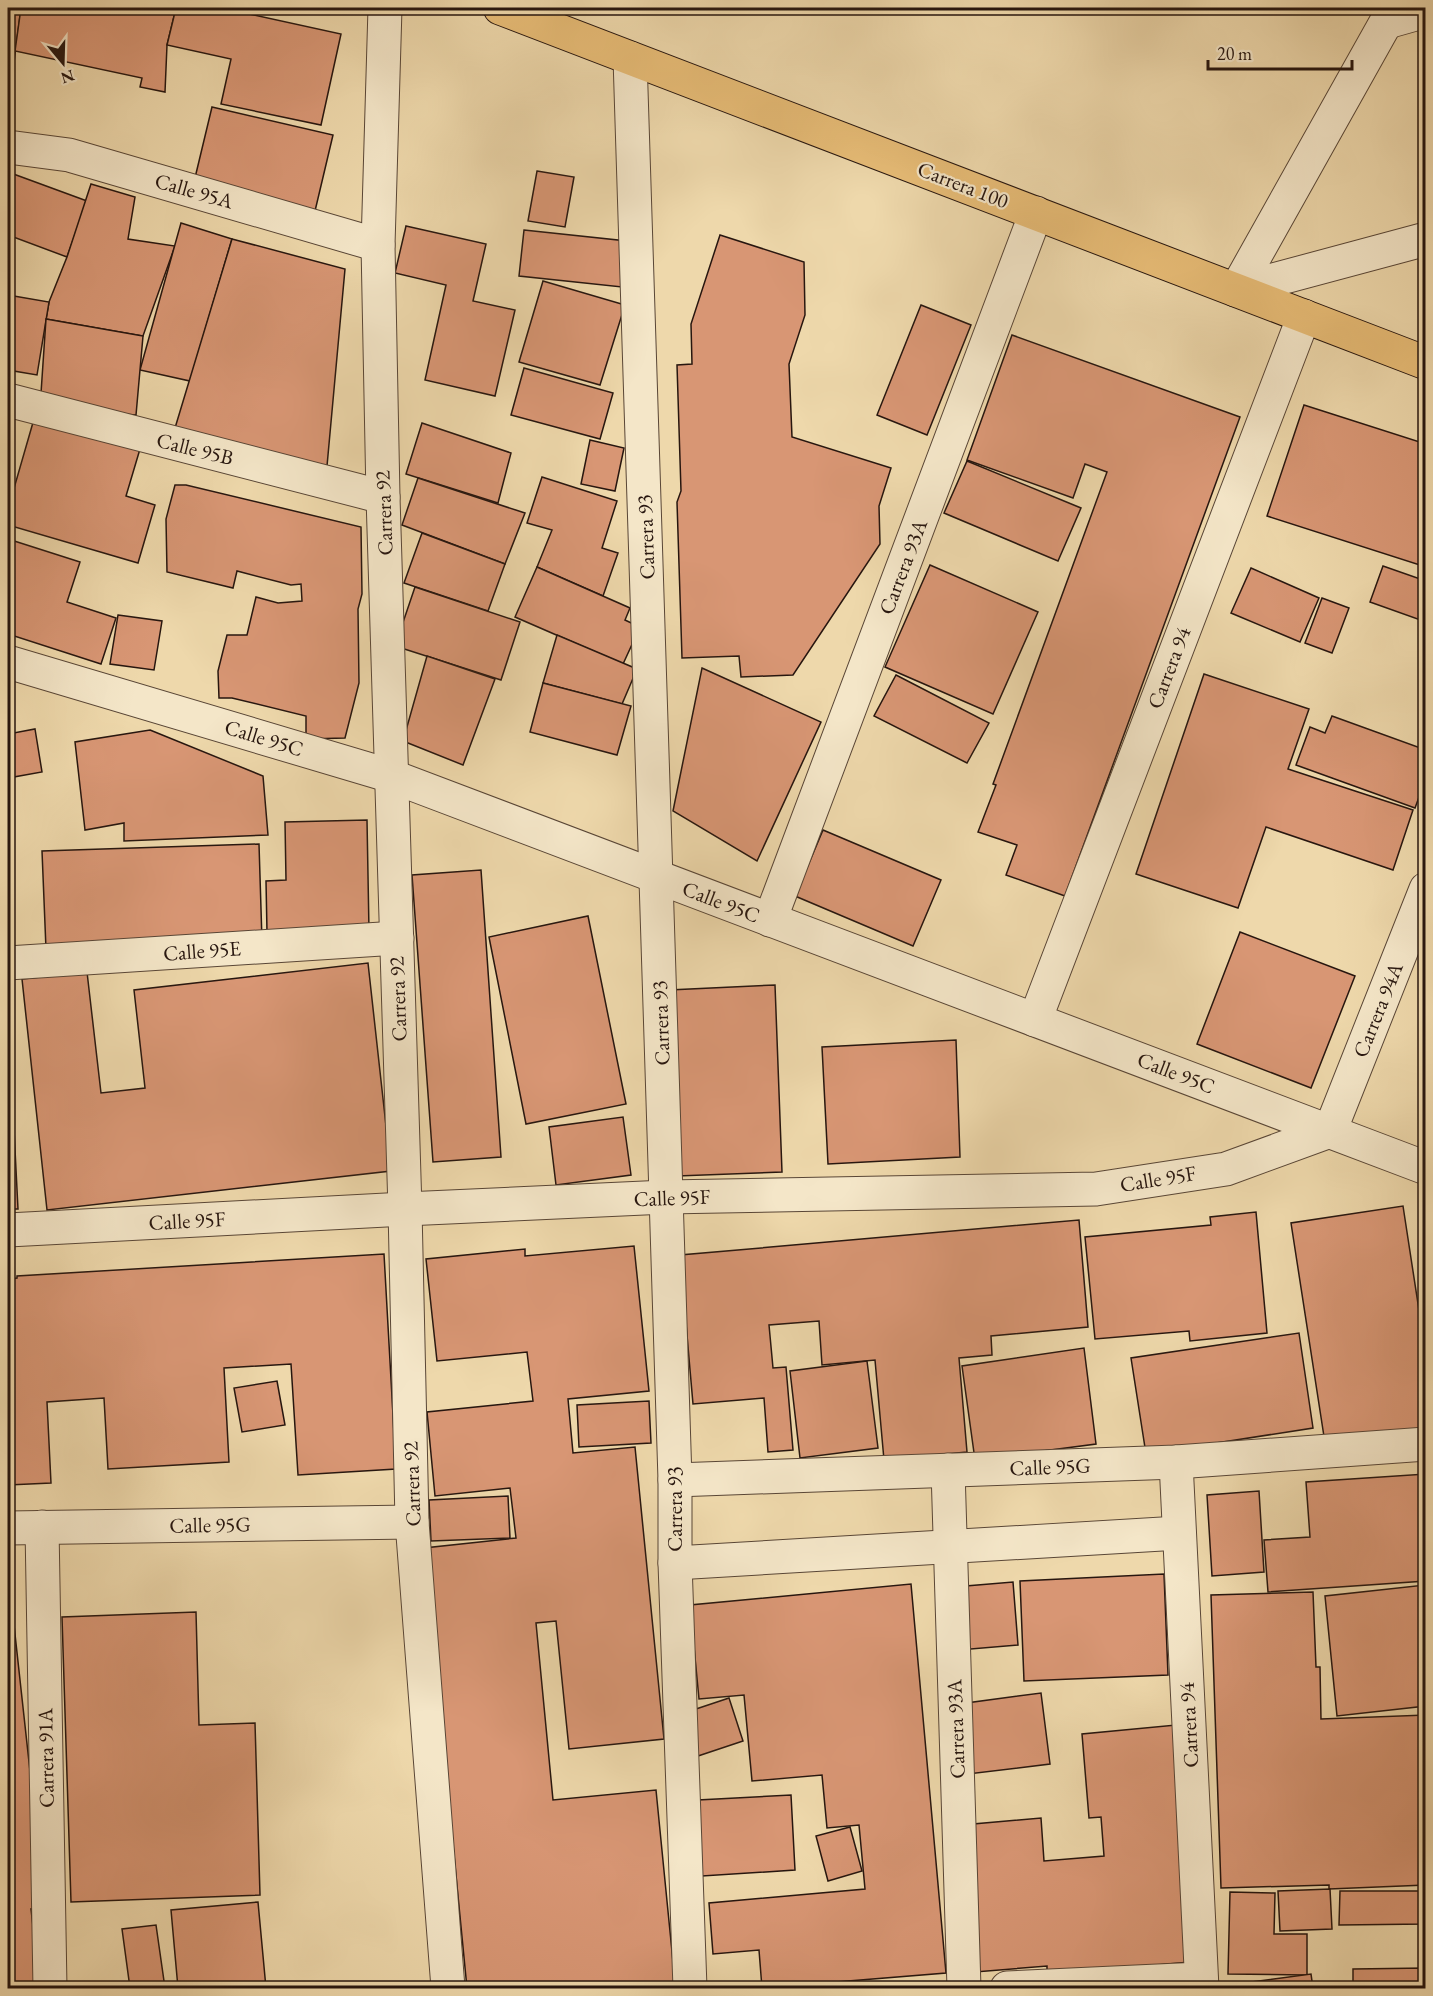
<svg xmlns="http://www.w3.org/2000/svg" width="1433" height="1996" viewBox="0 0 1433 1996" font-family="'EB Garamond',serif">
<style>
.building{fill:#d89674;stroke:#27160f;stroke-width:1.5}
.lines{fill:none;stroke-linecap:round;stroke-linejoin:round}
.street-casing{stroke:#594636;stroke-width:35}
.highway-casing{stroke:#27160f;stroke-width:35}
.street{stroke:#f4e6c8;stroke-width:33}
.highway{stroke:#e7bc76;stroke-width:33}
.labels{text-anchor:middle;stroke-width:4.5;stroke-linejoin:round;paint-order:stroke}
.street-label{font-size:21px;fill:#27160f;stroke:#f4e6c8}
</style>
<rect width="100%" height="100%" fill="#eed8ab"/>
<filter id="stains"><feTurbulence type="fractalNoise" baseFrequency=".00333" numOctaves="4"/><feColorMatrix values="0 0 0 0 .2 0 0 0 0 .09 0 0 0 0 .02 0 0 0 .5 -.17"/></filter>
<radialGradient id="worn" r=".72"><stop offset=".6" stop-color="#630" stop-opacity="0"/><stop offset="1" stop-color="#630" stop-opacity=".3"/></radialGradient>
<g class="building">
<polygon points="8,8 21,8 8,109"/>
<polygon points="21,8 176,8 167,45 165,92 140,87 142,78 15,51"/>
<polygon points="176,8 222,8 341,34 321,125 221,104 231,59 167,45"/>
<polygon points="212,107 333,135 315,211 194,182"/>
<polygon points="537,171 574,177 565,227 528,221"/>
<polygon points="8,172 87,201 67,257 8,235"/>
<polygon points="91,184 135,197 128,239 175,246 143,336 46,319 49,302 67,257"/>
<polygon points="181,223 232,239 190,381 140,370"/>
<polygon points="406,226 486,244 473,301 515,310 495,396 425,380 446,285 395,273"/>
<polygon points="524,230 627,241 622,287 519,276"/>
<polygon points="720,235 804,262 805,315 789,364 792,437 891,468 879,506 880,544 793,675 741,677 739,656 682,658 677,502 681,491 677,365 692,364 691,324"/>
<polygon points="232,239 345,269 327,466 172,438"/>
<polygon points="543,281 625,305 600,385 519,362"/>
<polygon points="8,295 49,302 37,375 8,370"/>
<polygon points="921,305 971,325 927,435 877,415"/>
<polygon points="46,319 143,336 136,415 40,408"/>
<polygon points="1012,335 1240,417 1065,896 1006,875 1017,845 978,832 996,785 993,784 1107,472 1085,464 1073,498 967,460"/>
<polygon points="524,368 613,393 600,439 511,415"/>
<polygon points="1304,405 1426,444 1426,567 1267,516"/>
<polygon points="34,419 140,449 126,496 155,505 138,563 8,525 8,509"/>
<polygon points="422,423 511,453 498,503 406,474"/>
<polygon points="590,440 624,448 615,491 581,484"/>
<polygon points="967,461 1081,508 1058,561 944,513"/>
<polygon points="542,477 617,501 602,548 618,553 603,596 537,567 552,530 527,523"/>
<polygon points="418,478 525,513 505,564 402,525"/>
<polygon points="175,485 186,485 361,527 362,594 358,609 359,683 345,738 306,739 306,716 232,698 219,698 218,671 227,635 247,635 256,597 278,603 302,601 301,584 291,585 237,571 233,588 167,572 166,519"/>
<polygon points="422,533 505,564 488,611 404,583"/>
<polygon points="8,539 80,562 67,602 116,618 101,664 8,634"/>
<polygon points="930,565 1038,612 993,714 885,667"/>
<polygon points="1383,566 1426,581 1426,622 1370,602"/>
<polygon points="537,567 630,608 625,620 640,627 623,664 515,617"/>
<polygon points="1251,568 1319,598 1300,642 1231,613"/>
<polygon points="415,587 520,622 501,680 395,646"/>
<polygon points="1322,598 1349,608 1332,653 1305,643"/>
<polygon points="118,615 162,621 154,670 110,664"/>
<polygon points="557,635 637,669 622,704 543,683"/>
<polygon points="427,656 495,679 463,765 403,741"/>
<polygon points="702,668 821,722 757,861 673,811"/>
<polygon points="1204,674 1309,709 1288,769 1413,810 1393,870 1266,827 1238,908 1136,874"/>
<polygon points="896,675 989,723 967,763 874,716"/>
<polygon points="543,683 631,706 617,755 530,732"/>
<polygon points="1332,716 1426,750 1426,778 1415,808 1296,765 1310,727 1325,733"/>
<polygon points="35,729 42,772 8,778 8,734"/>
<polygon points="150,730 263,776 268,835 124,841 124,823 85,830 75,742"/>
<polygon points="367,820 369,931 267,932 266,881 286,880 285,822"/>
<polygon points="823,830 941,880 913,946 795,896"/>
<polygon points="259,844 262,941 46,949 42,851"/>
<polygon points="481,870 501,1157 433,1162 412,875"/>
<polygon points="588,916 626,1104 526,1124 489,937"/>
<polygon points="1240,932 1355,976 1311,1088 1197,1044"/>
<polygon points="368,963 391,1171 47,1210 22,979 87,972 101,1093 145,1088 134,990"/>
<polygon points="775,985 782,1172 677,1176 669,990"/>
<polygon points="956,1040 960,1157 828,1164 822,1047"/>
<polygon points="8,1090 12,1090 18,1209 8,1209"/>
<polygon points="623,1117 631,1175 556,1185 549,1127"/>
<polygon points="1403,1206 1426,1356 1426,1427 1325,1443 1291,1223"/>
<polygon points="1256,1212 1267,1333 1190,1341 1189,1331 1095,1339 1085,1237 1211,1225 1210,1217"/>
<polygon points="1079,1220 1088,1327 991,1336 992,1355 959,1358 967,1452 884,1460 875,1360 822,1365 819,1321 769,1325 773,1368 786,1367 793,1450 768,1452 764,1398 693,1404 680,1255"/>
<polygon points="634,1246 649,1391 568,1399 573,1453 635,1447 664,1739 569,1749 556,1621 536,1623 553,1800 656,1790 675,1982 613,1988 467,1988 424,1548 516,1538 510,1488 435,1496 427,1412 533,1401 527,1352 437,1361 426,1259 525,1249 525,1256"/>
<polygon points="384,1254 396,1469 298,1475 291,1364 224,1368 229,1462 108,1469 104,1398 47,1402 51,1483 8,1485 8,1279 17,1278 17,1276"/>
<polygon points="1299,1333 1313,1428 1146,1454 1131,1358"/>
<polygon points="1084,1348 1096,1444 975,1460 962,1366"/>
<polygon points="867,1361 878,1448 800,1458 790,1371"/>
<polygon points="277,1381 285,1425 242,1432 234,1388"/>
<polygon points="649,1401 651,1443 579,1447 577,1405"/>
<polygon points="1426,1474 1426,1581 1268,1592 1264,1540 1310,1537 1306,1482"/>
<polygon points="1259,1491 1264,1572 1212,1576 1207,1495"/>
<polygon points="508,1496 510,1538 431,1541 429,1500"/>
<polygon points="1164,1574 1168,1675 1024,1681 1020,1581"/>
<polygon points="1013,1582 1018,1645 959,1650 954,1587"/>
<polygon points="911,1584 946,1973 762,1988 759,1950 713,1954 709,1903 865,1889 859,1825 827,1828 822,1775 752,1781 744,1695 699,1699 690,1605"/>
<polygon points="1425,1585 1426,1706 1337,1716 1325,1596"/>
<polygon points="1313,1592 1316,1667 1320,1667 1321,1719 1426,1715 1426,1885 1329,1889 1329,1885 1221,1888 1211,1595"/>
<polygon points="196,1612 199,1725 255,1723 260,1895 71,1902 62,1617"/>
<polygon points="8,1616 13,1616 45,1908 31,1909 40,1988 8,1988"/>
<polygon points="1041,1693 1050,1764 968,1774 959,1704"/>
<polygon points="729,1698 743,1741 698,1756 684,1713"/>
<polygon points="1176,1725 1190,1962 1047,1975 1047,1966 975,1972 962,1825 1041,1818 1044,1861 1104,1856 1101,1817 1089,1818 1082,1734"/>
<polygon points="791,1795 795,1870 702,1876 698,1800"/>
<polygon points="850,1827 862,1871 828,1881 816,1836"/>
<polygon points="1330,1889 1332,1929 1280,1931 1278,1891"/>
<polygon points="1340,1891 1426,1891 1426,1924 1339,1925"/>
<polygon points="1230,1892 1275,1893 1274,1934 1307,1934 1307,1975 1228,1974"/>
<polygon points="258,1902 266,1988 178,1988 171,1910"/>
<polygon points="156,1925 165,1988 130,1988 122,1929"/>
<polygon points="1426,1968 1426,1988 1353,1988 1353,1969"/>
<polygon points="1311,1974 1313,1988 1222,1988 1222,1986"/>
</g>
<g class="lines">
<defs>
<g id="street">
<polyline points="385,8 378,245 383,497 405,1209 412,1522 448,1988"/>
<polyline points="1387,22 1426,11"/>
<polyline points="630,58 675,1480 675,1563 690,1988"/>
<polyline points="8,147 69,155 378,245"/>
<polyline points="1236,290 1394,8"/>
<polyline points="1236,290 1426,239"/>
<polyline points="8,400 383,497"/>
<polyline points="8,662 391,776 1426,1168"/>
<polyline points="770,920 1036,213"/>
<polyline points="8,963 397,938"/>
<polyline points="1035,1020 1304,316"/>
<polyline points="8,1230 405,1209 666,1197 1096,1189 1226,1169 1330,1131 1426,889"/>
<polyline points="1176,1462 1202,1988"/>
<polyline points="948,1470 964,1988"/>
<polyline points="675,1480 1176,1462 1426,1444"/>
<polyline points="42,1527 50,1988"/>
<polyline points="8,1528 412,1522"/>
<polyline points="675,1563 1179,1533"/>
<polyline points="1007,1988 1201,1979"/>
</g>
<polyline id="highway" points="500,8 1426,363"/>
</defs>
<use href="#street" class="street-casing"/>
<use href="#highway" class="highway-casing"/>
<use href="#street" class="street"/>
<use href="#highway" class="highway"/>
</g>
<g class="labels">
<g class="street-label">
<text transform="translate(963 185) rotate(21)" y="7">Carrera 100</text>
<text transform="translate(194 191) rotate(16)" y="7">Calle 95A</text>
<text transform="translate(195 449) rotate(14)" y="7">Calle 95B</text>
<text transform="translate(384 513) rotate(-92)" y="7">Carrera 92</text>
<text transform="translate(646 537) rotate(-92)" y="7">Carrera 93</text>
<text transform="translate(903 567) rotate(-69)" y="7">Carrera 93A</text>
<text transform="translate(1169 668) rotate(-69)" y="7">Carrera 94</text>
<text transform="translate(264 738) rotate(17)" y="7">Calle 95C</text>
<text transform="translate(721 902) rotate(21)" y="7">Calle 95C</text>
<text transform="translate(202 951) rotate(-4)" y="7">Calle 95E</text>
<text transform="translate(398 999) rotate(-92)" y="7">Carrera 92</text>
<text transform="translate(1378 1010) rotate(-68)" y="7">Carrera 94A</text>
<text transform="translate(661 1023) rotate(-92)" y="7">Carrera 93</text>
<text transform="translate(1176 1073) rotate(21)" y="7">Calle 95C</text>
<text transform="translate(1158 1179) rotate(-9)" y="7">Calle 95F</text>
<text transform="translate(672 1198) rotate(-2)" y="7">Calle 95F</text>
<text transform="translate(187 1221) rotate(-3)" y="7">Calle 95F</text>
<text transform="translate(1050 1467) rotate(-2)" y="7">Calle 95G</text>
<text transform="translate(412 1484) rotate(-92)" y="7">Carrera 92</text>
<text transform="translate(675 1509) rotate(-90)" y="7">Carrera 93</text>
<text transform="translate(210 1525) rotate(-1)" y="7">Calle 95G</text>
<text transform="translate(1189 1725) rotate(-93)" y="7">Carrera 94</text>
<text transform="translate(956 1729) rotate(-92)" y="7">Carrera 93A</text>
<text transform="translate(46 1758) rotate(-91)" y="7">Carrera 91A</text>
</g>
</g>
<rect width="1433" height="1996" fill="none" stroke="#eed8ab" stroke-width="30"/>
<rect x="9" y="9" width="1415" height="1978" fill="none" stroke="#27160f" stroke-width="3"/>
<rect x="15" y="15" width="1403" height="1966" fill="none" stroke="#27160f" stroke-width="1.5"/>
<g transform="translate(63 63) rotate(161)" stroke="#f4e6c8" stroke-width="4.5" paint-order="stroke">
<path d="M0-4.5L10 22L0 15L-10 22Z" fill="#27160f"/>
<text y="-9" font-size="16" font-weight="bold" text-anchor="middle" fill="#27160f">N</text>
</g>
<path d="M1208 60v9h144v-9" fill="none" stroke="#27160f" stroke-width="3"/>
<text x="1217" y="60" font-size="18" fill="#27160f" stroke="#f4e6c8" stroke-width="4.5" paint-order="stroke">20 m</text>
<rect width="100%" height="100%" filter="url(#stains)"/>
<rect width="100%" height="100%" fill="url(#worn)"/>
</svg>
